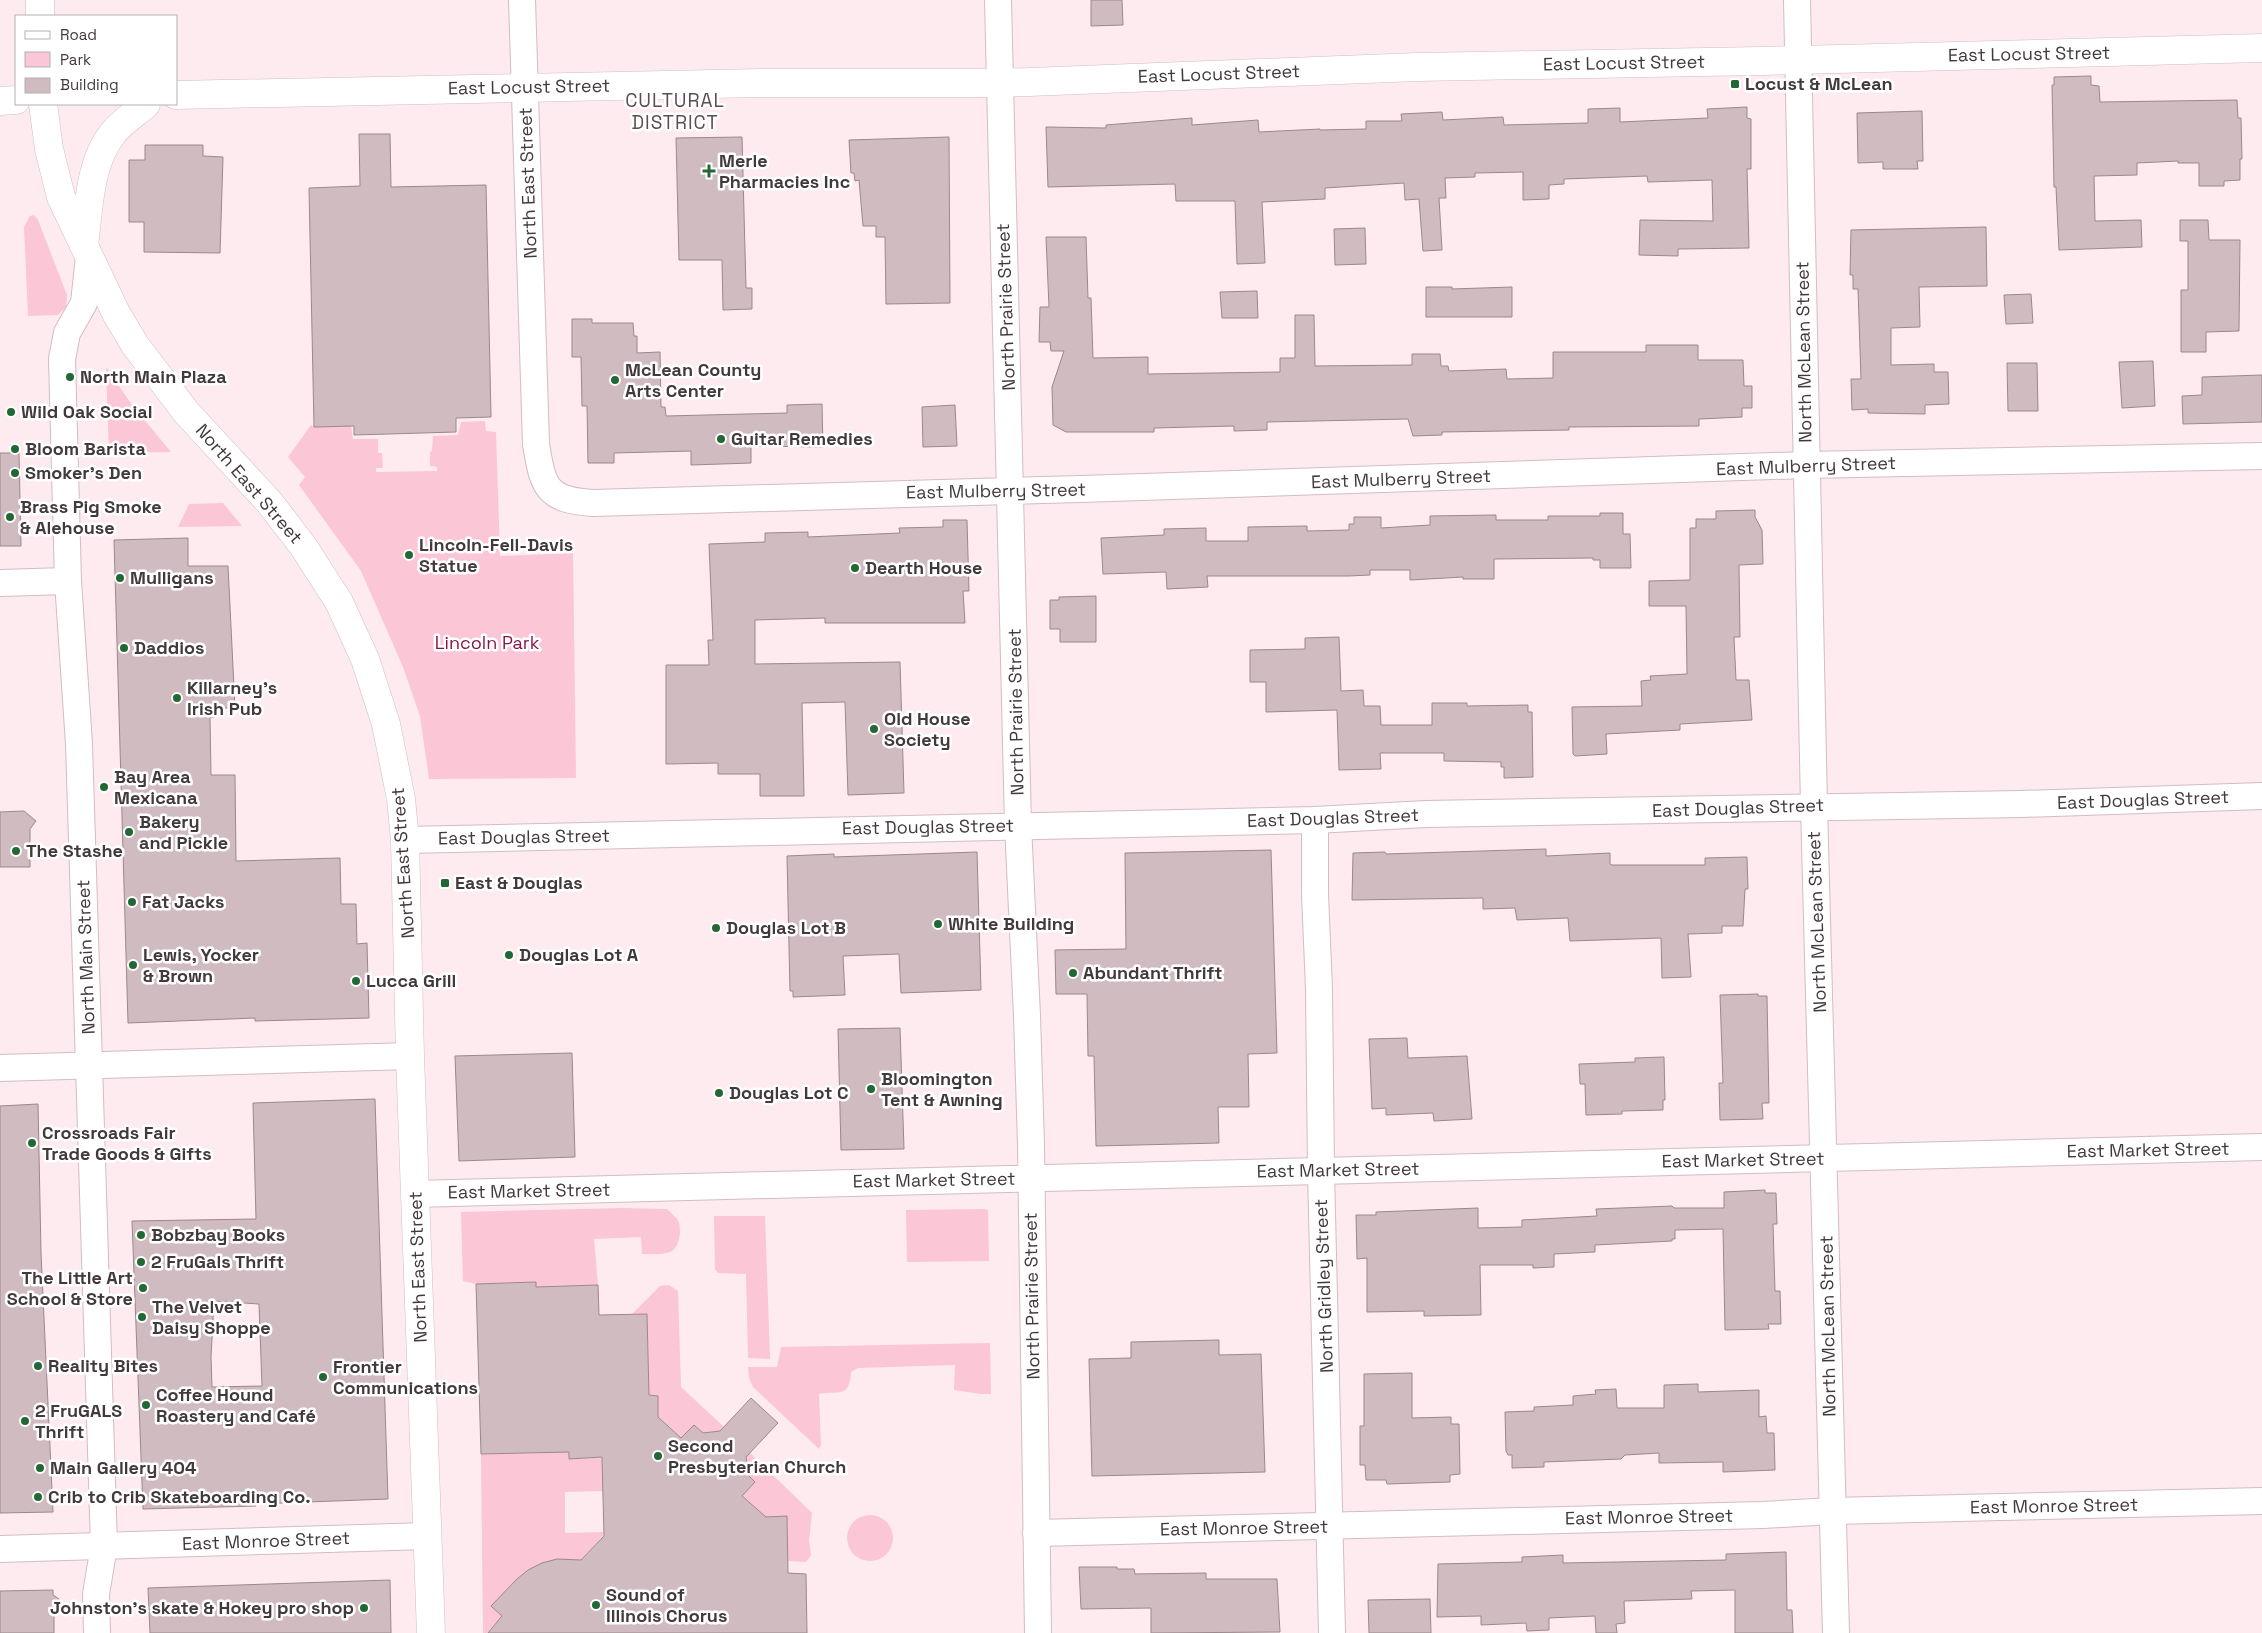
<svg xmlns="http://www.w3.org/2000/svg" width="2262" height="1633" viewBox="0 0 2262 1633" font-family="'Space Grotesk',sans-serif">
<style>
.green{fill:#fbc6d6}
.building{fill:#d0bbc1;stroke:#9b888d;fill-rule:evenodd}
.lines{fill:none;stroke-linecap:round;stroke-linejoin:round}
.minor-casing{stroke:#d2bdc3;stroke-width:28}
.major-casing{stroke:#d2bdc3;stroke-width:29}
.minor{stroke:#fff;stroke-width:26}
.major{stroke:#fff;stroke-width:28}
.poi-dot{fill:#226835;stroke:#fff;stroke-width:2}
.labels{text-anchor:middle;stroke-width:5;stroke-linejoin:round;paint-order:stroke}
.street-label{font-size:18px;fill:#42393c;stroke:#fff}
.poi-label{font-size:18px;font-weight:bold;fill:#42393c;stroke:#fff;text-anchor:start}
.park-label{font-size:18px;fill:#831748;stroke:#fff}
.neighbourhood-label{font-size:19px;letter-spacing:1px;fill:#5d4c50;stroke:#fff}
</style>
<rect width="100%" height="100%" fill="#fdebf0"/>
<g class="green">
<polygon points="34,215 38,220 67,295 66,307 58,315 28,316 24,227 30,216"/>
<polygon points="106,367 132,405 171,452 109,453"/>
<polygon points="485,421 486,431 496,432 500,556 573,553 576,778 429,779 420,716 403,667 361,571 299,485 305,477 288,457 311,425 314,427 351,426 353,439 378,439 378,453 382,453 383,468 376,468 376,472 437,471 437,467 430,466 430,452 432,451 433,436 458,435 461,422"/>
<polygon points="223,503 242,526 178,527 189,504"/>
<path d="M623 1208 667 1209C670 1212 675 1216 678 1220 682 1229 680 1248 670 1252 662 1255 651 1254 642 1254L641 1237 594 1239 598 1285 536 1287V1282L476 1284 463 1281 461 1212Z"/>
<polygon points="984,1209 988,1210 989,1261 907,1262 906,1210"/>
<polygon points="714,1216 765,1216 770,1359 748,1358 746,1274 718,1273 715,1269"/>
<polygon points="669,1285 678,1291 681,1387 724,1427 720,1431 703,1433 694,1425 681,1438 658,1417 658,1396 649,1395 647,1314 632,1314 660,1286"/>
<path d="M990 1343 991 1394H981L954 1390 955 1365 858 1368 851 1372C849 1399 840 1390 819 1394L821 1445 819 1449 753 1387 749 1378 748 1367H777L781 1347Z"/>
<path d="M569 1444V1459L602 1457 603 1491 565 1492V1533L603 1532V1536L579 1562C532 1557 521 1574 492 1606L502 1616 488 1633H483L481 1454 542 1453Z"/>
<polygon points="750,1453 812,1513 809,1541 811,1555 806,1562 788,1561 787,1517 766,1517 742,1496 755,1482 747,1474 746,1457"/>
<circle cx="870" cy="1538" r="23"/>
</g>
<g class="building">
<polygon points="1091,0 1122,0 1123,25 1091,26"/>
<polygon points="2091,76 2091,85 2099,86 2100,102 2237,100 2238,118 2241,118 2242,159 2240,159 2240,180 2224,181 2224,186 2199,186 2199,163 2178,163 2178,161 2137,163 2137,175 2094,176 2095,221 2141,220 2142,247 2059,250 2056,187 2054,187 2052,85 2054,85 2054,77"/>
<polygon points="1747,107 1747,118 1751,119 1751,169 1747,169 1749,248 1678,249 1678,256 1639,255 1640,220 1713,221 1712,180 1648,182 1647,176 1564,179 1564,184 1549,185 1549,199 1523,200 1523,172 1475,173 1475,177 1445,178 1446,198 1439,198 1442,250 1423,251 1419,199 1405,200 1404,183 1325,188 1325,199 1262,202 1265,263 1237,264 1235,201 1176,201 1175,184 1048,187 1046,127 1106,128 1106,125 1192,118 1192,125 1258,120 1259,132 1320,129 1320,130 1366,129 1366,121 1402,121 1401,114 1442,112 1443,120 1503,117 1504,125 1588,123 1588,109 1620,108 1620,122 1708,118 1707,109"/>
<polygon points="1922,111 1923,161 1917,161 1918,169 1883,169 1883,162 1858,163 1857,113"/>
<polygon points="359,134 390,134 391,187 486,185 491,417 456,418 456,432 354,435 354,426 314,427 309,188 360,186"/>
<polygon points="742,137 746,288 752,288 752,309 723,310 722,260 679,260 676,138"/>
<polygon points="949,137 950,303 886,304 885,237 876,237 876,226 863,226 859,180 855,181 854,173 851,173 849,140"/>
<polygon points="145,145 203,145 203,156 223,157 220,253 144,252 144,222 129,222 129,160 145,160"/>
<polygon points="2180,220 2208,220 2209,240 2240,240 2239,331 2206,332 2206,352 2181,352 2181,290 2188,290 2188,241 2180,241"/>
<polygon points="1986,227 1987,286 1919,287 1920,327 1891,328 1891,365 1934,364 1934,372 1948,372 1949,404 1925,405 1925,414 1868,413 1868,409 1852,410 1851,379 1861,379 1858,289 1853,289 1853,275 1850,275 1851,230"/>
<polygon points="1365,228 1366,264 1335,265 1334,229"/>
<polygon points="1046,237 1086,237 1088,298 1091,298 1093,358 1148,357 1148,374 1280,372 1280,358 1295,358 1295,315 1314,315 1315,366 1412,365 1412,354 1440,354 1441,366 1448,366 1449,371 1506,369 1507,379 1553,378 1553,352 1646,352 1646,345 1698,345 1698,360 1743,360 1744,386 1752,386 1752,408 1742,408 1742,417 1699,419 1699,426 1569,427 1569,430 1442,432 1442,435 1413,436 1408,419 1267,422 1267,430 1234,431 1234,426 1154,428 1154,432 1066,432 1053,425 1052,387 1064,351 1051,351 1050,342 1039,342 1040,307 1049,307"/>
<polygon points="1426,287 1452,287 1452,289 1512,287 1512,317 1426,317"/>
<polygon points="1257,291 1258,318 1222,318 1220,292"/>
<polygon points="2031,294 2033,323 2006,324 2004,295"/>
<polygon points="572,319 592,319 592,323 633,323 634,336 637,336 637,353 660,352 661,407 665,407 666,416 787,413 787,405 822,404 823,447 751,446 751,463 691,465 691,451 614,453 614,463 588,463 587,406 582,406 581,357 572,357"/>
<polygon points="2153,361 2155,406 2122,408 2119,362"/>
<polygon points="2007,363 2037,363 2038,411 2008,411"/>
<polygon points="2262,375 2262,422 2183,424 2182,396 2202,395 2202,377"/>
<polygon points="955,405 957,446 923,447 922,407"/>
<polygon points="0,453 19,453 21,546 0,546"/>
<polygon points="1755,510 1755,517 1762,530 1763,564 1739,565 1740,637 1734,637 1736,680 1749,680 1752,720 1680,724 1680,730 1606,734 1607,754 1575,756 1573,754 1572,707 1642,706 1641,681 1651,680 1650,676 1687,674 1686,606 1649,606 1649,581 1690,580 1690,528 1696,528 1696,519 1716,519 1716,511"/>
<polygon points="1600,513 1623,513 1623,534 1630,534 1631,568 1600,568 1600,560 1593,560 1593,558 1494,559 1494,579 1463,579 1463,577 1410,580 1410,570 1370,570 1370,575 1348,576 1207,576 1208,587 1167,589 1166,572 1103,574 1101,538 1164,535 1164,529 1206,528 1206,541 1248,541 1248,527 1307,526 1307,531 1349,530 1349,524 1354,524 1354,517 1381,517 1381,528 1430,525 1430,516 1496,515 1496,520 1548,520 1548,516 1600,516"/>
<polygon points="943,520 967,520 969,591 963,591 965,623 825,623 825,618 755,620 755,664 900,662 904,793 848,795 845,702 802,703 804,796 760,796 760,774 718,774 718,763 666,764 666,665 709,665 708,640 713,640 709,544 765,542 765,533 808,532 808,537 900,533 899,528 943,527"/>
<polygon points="188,538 188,566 228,566 235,708 215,708 215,717 210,717 211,775 235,775 236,861 340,858 341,904 356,904 357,944 367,943 369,1018 255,1021 255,1018 128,1023 114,540"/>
<polygon points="1096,596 1096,642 1060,642 1060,629 1050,629 1050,600 1059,600 1059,597"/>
<polygon points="1339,637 1341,691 1363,690 1364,706 1380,706 1381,725 1432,725 1432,703 1467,703 1467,706 1528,705 1528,712 1532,712 1533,777 1504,778 1504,767 1501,767 1501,762 1444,761 1444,753 1380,753 1381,769 1339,770 1337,710 1266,712 1266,682 1250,682 1250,650 1305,649 1305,638"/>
<polygon points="24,811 36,821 30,829 30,846 36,851 30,858 30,867 0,867 0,812"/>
<polygon points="1546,849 1546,856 1610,853 1610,864 1612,865 1705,865 1705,858 1747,857 1748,889 1745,889 1743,926 1722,926 1722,933 1688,934 1691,977 1662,978 1661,938 1570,941 1568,918 1517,920 1515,908 1483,909 1483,898 1352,900 1353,853 1385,852 1386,854"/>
<polygon points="1271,850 1277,1053 1248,1054 1249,1107 1218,1107 1219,1143 1096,1146 1094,1056 1088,1056 1087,994 1056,994 1055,950 1126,949 1125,853"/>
<polygon points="977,852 981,990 901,993 899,954 843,956 845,995 793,997 793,991 790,991 787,856 834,854 834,857"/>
<polygon points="1758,994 1758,996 1767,996 1769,1103 1762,1103 1763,1119 1720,1120 1719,1083 1723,1083 1720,995"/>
<polygon points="900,1028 904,1149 841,1150 838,1029"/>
<polygon points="1407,1038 1408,1058 1467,1056 1472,1119 1434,1121 1433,1113 1386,1115 1386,1108 1372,1109 1369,1039"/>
<polygon points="572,1053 575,1157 459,1161 455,1056"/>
<polygon points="1664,1057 1665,1100 1663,1100 1663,1110 1622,1111 1622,1114 1586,1115 1585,1084 1580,1084 1579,1064 1635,1062 1635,1058"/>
<path d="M375 1099 388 1499 255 1504 256 1506 143 1509 132 1221 256 1219 253 1103ZM214 1301 259 1304 262 1386 212 1387 211 1357Z"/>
<polygon points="38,1104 41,1253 53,1512 0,1513 0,1106"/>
<polygon points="1765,1190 1765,1193 1776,1193 1777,1224 1773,1224 1775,1291 1780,1291 1781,1324 1768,1324 1769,1329 1725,1330 1723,1229 1675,1230 1675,1239 1672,1239 1672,1241 1595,1245 1595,1252 1554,1254 1554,1267 1533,1268 1533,1265 1480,1265 1481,1315 1424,1316 1424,1311 1367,1312 1367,1258 1357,1259 1356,1215 1376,1215 1376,1212 1478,1208 1478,1228 1522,1227 1522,1220 1597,1216 1596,1209 1672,1206 1674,1208 1724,1208 1724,1192"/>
<polygon points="536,1282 536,1287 598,1285 599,1315 647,1314 649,1395 658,1396 658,1417 681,1438 694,1425 703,1433 720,1431 751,1398 778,1423 746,1457 749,1476 755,1482 742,1496 766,1517 787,1516 788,1573 806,1574 807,1633 488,1633 502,1616 491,1606 517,1579 528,1570 542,1563 557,1559 581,1560 604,1536 602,1457 569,1459 569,1452 481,1454 476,1284"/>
<polygon points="1219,1340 1219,1355 1261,1354 1265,1472 1092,1476 1089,1359 1131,1358 1131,1342"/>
<polygon points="1412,1373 1412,1418 1451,1417 1451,1424 1459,1424 1460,1474 1450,1475 1450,1482 1387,1484 1386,1480 1366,1480 1365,1465 1360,1465 1360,1426 1364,1426 1364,1374"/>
<polygon points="1698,1384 1698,1392 1759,1390 1759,1417 1766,1416 1767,1433 1774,1433 1775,1470 1723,1472 1723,1462 1659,1463 1659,1453 1625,1455 1621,1459 1544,1462 1544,1467 1512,1468 1512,1455 1508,1455 1506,1451 1505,1412 1534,1411 1534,1407 1573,1405 1573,1396 1596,1394 1595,1390 1616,1389 1617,1408 1664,1408 1664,1385"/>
<polygon points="1786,1552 1787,1610 1792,1610 1793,1633 1735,1633 1735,1590 1691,1591 1692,1599 1624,1601 1625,1623 1616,1624 1617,1633 1596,1633 1595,1616 1549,1618 1549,1630 1527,1631 1526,1623 1481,1625 1481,1616 1437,1617 1438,1564 1522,1562 1522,1557 1563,1555 1563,1563 1726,1560 1726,1554"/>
<polygon points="1079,1567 1117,1567 1117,1569 1134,1569 1135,1574 1206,1573 1206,1579 1277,1579 1280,1632 1151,1633 1151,1608 1081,1609"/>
<polygon points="390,1580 391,1633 150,1633 148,1588"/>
<polygon points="53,1590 53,1595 59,1599 58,1610 54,1614 54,1633 0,1633 0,1591"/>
<polygon points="1430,1599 1431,1633 1369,1633 1368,1600"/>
</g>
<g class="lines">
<defs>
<g id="minor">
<path d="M522 0 536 444C543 487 546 500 593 503L1081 489 1806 465 2262 456"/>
<polyline points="998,0 1018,825 1027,1016 1031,1145 1038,1633"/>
<polyline points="1797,0 1814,806 1836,1633"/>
<polyline points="89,257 84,303 67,333 62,359 68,581 79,744 104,1546 96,1594 97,1633"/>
<polyline points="0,583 68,581"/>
<polyline points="1315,820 1315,894 1319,989 1321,1171 1332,1633"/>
<polyline points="405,840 1315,820 1426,814 2021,804 2262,796"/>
<polyline points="0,1068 410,1056"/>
<polyline points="415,1194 2262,1147"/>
<polyline points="1036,1533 1763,1515 1832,1511 2262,1501"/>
<polyline points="0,1549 427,1536"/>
</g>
<g id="major">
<polyline points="40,0 40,16"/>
<polyline points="176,95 761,83 1000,83 1417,67 1760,61 2262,48"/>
<polyline points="0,101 16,100"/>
<polyline points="43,104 49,149 61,197 116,313 135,345 186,412 269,502 303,546 339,602 365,659 386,724 401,799 405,840 410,1056 431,1633"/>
<path d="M84 245C89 209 89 161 114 132 123 121 136 113 146 104"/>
</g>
</defs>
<use href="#minor" class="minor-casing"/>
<use href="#major" class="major-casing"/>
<use href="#minor" class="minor"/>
<use href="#major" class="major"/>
</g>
<g class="poi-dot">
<rect x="1730" y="79" width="10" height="10" rx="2.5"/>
<path d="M706.5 163.5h5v5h5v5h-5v5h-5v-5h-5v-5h5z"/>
<circle cx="70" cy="377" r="5"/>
<circle cx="615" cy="380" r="5"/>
<circle cx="11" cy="412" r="5"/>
<circle cx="721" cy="439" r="5"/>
<circle cx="15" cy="449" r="5"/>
<circle cx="15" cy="473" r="5"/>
<circle cx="10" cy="517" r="5"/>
<circle cx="409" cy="555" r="5"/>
<circle cx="855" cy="568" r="5"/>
<circle cx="120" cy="578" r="5"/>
<circle cx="124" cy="648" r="5"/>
<circle cx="177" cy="698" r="5"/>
<circle cx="874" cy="729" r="5"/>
<circle cx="104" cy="787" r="5"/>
<circle cx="129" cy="832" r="5"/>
<circle cx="16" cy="851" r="5"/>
<rect x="440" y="878" width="10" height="10" rx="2.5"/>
<circle cx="132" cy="902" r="5"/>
<circle cx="938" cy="924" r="5"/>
<circle cx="716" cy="928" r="5"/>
<circle cx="509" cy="955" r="5"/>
<circle cx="133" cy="965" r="5"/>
<circle cx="1073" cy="973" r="5"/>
<circle cx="356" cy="981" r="5"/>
<circle cx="871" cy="1089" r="5"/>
<circle cx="719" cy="1093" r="5"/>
<circle cx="32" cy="1143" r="5"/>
<circle cx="141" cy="1235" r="5"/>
<circle cx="141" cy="1262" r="5"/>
<circle cx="143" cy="1288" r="5"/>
<circle cx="142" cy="1317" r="5"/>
<circle cx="38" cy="1366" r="5"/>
<circle cx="323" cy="1377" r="5"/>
<circle cx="146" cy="1405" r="5"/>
<circle cx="25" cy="1421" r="5"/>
<circle cx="658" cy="1456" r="5"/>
<circle cx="40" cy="1468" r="5"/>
<circle cx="38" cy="1497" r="5"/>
<circle cx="596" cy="1605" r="5"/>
<circle cx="364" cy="1608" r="5"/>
</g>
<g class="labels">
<g class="street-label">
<text transform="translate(2029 54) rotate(-1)" y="6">East Locust Street</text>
<text transform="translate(1624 63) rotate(-1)" y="6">East Locust Street</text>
<text transform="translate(1219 74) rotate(-2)" y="6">East Locust Street</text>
<text transform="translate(529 87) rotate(-1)" y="6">East Locust Street</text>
<text transform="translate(528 183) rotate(-92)" y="6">North East Street</text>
<text transform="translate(1006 307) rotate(-92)" y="6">North Prairie Street</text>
<text transform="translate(1804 352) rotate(-91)" y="6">North McLean Street</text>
<text transform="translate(1806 466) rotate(-2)" y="6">East Mulberry Street</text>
<text transform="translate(1401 479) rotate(-2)" y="6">East Mulberry Street</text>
<text transform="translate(249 484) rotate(49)" y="6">North East Street</text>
<text transform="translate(996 491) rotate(-1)" y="6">East Mulberry Street</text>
<text transform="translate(1016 712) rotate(-91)" y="6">North Prairie Street</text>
<text transform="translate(2143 800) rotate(-2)" y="6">East Douglas Street</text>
<text transform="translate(1738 808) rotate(-2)" y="6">East Douglas Street</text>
<text transform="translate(1333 818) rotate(-2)" y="6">East Douglas Street</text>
<text transform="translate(928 827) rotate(-1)" y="6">East Douglas Street</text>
<text transform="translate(524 837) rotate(-1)" y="6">East Douglas Street</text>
<text transform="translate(403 863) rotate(-94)" y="6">North East Street</text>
<text transform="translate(1817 922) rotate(-92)" y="6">North McLean Street</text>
<text transform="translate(86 957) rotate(-92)" y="6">North Main Street</text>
<text transform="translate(2148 1150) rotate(-1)" y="6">East Market Street</text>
<text transform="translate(1743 1160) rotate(-1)" y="6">East Market Street</text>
<text transform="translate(1338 1170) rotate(-1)" y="6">East Market Street</text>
<text transform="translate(934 1180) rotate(-1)" y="6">East Market Street</text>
<text transform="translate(529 1191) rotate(-1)" y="6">East Market Street</text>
<text transform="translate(418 1267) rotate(-92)" y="6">North East Street</text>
<text transform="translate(1324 1286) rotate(-92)" y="6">North Gridley Street</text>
<text transform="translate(1032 1296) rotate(-91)" y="6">North Prairie Street</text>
<text transform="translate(1828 1326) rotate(-91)" y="6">North McLean Street</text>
<text transform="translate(2054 1506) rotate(-1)" y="6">East Monroe Street</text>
<text transform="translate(1649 1517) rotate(-1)" y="6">East Monroe Street</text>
<text transform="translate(1244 1528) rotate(-1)" y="6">East Monroe Street</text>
<text transform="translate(266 1541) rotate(-2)" y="6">East Monroe Street</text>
</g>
<g class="poi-label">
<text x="1745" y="90">Locust &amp; McLean</text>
<text x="719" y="167">Merle<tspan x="719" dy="21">Pharmacies Inc</tspan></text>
<text x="625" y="376">McLean County<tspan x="625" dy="21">Arts Center</tspan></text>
<text x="80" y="383">North Main Plaza</text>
<text x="21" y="418">Wild Oak Social</text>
<text x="731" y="445">Guitar Remedies</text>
<text x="25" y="455">Bloom Barista</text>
<text x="25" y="479">Smoker's Den</text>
<text x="20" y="513">Brass Pig Smoke<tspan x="20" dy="21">&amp; Alehouse</tspan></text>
<text x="419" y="551">Lincoln-Fell-Davis<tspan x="419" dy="21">Statue</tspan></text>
<text x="865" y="574">Dearth House</text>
<text x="130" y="584">Mulligans</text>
<text x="134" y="654">Daddios</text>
<text x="187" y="694">Killarney's<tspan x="187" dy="21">Irish Pub</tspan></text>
<text x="884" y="725">Old House<tspan x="884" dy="21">Society</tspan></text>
<text x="114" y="783">Bay Area<tspan x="114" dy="21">Mexicana</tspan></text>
<text x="139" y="828">Bakery<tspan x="139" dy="21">and Pickle</tspan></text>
<text x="26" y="857">The Stashe</text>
<text x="455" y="889">East &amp; Douglas</text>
<text x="142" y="908">Fat Jacks</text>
<text x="948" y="930">White Building</text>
<text x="726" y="934">Douglas Lot B</text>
<text x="143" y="961">Lewis, Yocker<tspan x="143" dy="21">&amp; Brown</tspan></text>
<text x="519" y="961">Douglas Lot A</text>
<text x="1083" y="979">Abundant Thrift</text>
<text x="366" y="987">Lucca Grill</text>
<text x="881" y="1085">Bloomington<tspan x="881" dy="21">Tent &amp; Awning</tspan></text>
<text x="729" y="1099">Douglas Lot C</text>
<text x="42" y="1139">Crossroads Fair<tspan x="42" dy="21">Trade Goods &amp; Gifts</tspan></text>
<text x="151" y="1241">Bobzbay Books</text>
<text x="151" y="1268">2 FruGals Thrift</text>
<text x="133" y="1284" text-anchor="end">The Little Art<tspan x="133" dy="21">School &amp; Store</tspan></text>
<text x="152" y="1313">The Velvet<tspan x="152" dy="21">Daisy Shoppe</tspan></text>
<text x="48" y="1372">Reality Bites</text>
<text x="333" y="1373">Frontier<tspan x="333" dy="21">Communications</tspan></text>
<text x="156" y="1401">Coffee Hound<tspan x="156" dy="21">Roastery and Café</tspan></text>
<text x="35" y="1417">2 FruGALS<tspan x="35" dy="21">Thrift</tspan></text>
<text x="668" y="1452">Second<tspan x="668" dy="21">Presbyterian Church</tspan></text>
<text x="50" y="1474">Main Gallery 404</text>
<text x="48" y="1503">Crib to Crib Skateboarding Co.</text>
<text x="606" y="1601">Sound of<tspan x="606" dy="21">Illinois Chorus</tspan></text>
<text x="354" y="1614" text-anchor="end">Johnston's skate &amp; Hokey pro shop</text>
</g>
<g class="park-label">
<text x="487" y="649">Lincoln Park</text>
</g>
<g class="neighbourhood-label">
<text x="675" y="107">CULTURAL<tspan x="675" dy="22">DISTRICT</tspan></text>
</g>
</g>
<rect x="15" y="15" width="162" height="90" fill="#ffffff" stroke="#b3b0b1"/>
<rect x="25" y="31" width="25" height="8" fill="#ffffff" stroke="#b3b0b1"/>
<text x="60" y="40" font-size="15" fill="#42393c">Road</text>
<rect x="25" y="52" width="25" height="15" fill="#fbc6d6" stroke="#b3b0b1"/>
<text x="60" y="65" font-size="15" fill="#42393c">Park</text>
<rect x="25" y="78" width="25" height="15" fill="#d0bbc1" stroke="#b3b0b1"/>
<text x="60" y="90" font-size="15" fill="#42393c">Building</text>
</svg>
